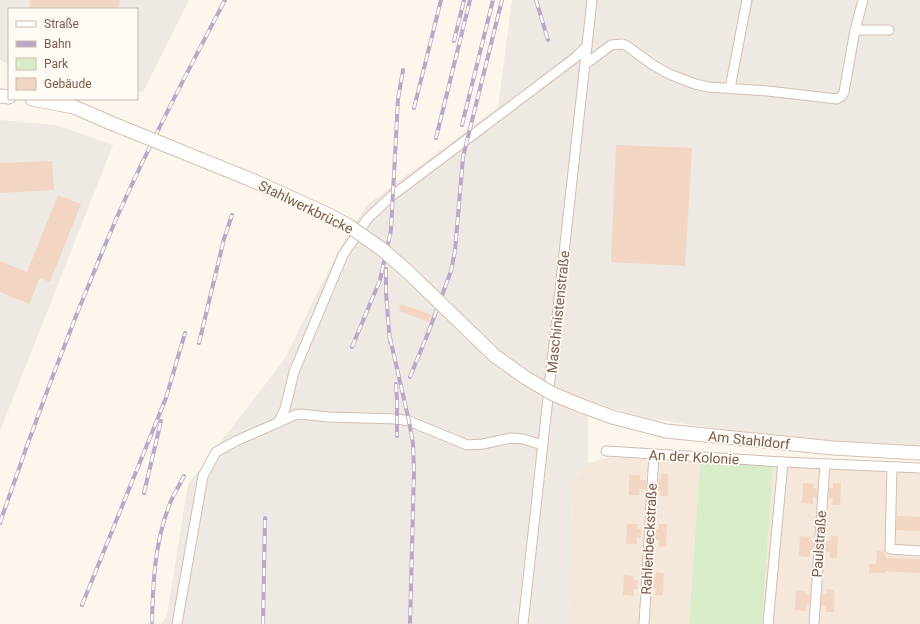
<svg xmlns="http://www.w3.org/2000/svg" width="920" height="624" viewBox="0 0 920 624" font-family="Roboto,sans-serif">
<style>
.residential{fill:#f5e8da}
.industrial{fill:#efe9e4}
.green{fill:#d8ecc9}
.building{fill:#f3d5c3}
.lines{fill:none;stroke-linecap:round;stroke-linejoin:round}
.minor-casing{stroke:#d1beb0;stroke-width:11}
.secondary-casing{stroke:#d6c0b0;stroke-width:15}
.minor{stroke:#fff;stroke-width:9}
.secondary{stroke:#fff;stroke-width:13}
.rail-casing{stroke:#b9a8c9;stroke-width:4}
.rail{stroke:#fffaf3;stroke-width:2.5;stroke-dasharray:8;stroke-linecap:butt}
.secondary-bridge-casing{stroke:#d6c0b0;stroke-width:15;stroke-linecap:butt}
.secondary-bridge{stroke:#fff;stroke-width:13}
.labels{text-anchor:middle;stroke-width:3.5;stroke-linejoin:round;paint-order:stroke}
.street-label{font-size:14px;fill:#7a5c4d;stroke:#fffaf3}
</style>
<rect width="100%" height="100%" fill="#fdf6ec"/>
<g class="residential">
<polygon points="609,457 700,462 689,624 569,624 572,489 576,476 588,464 599,460"/>
<polygon points="773,466 920,472 920,624 762,624"/>
</g>
<g class="industrial">
<polygon points="0,0 189,0 143,92 137,91 137,9 9,9 9,65 0,60"/>
<polygon points="512,0 920,0 920,446 805,439 751,434 646,418 588,401 588,464 576,475 572,490 569,624 161,624 167,615 188,484 284,360 340,247 367,205 498,107"/>
<polygon points="0,120 56,125 113,145 0,431"/>
</g>
<polygon class="green" points="700,462 773,466 762,624 689,624"/>
<g class="building">
<polygon points="30,0 120,0 119,9 29,9"/>
<polygon points="616,145 692,148 685,266 611,262"/>
<polygon points="52,161 54,190 0,193 0,163"/>
<polygon points="58,195 81,204 50,282 40,278 29,304 0,292 0,261 27,272"/>
<polygon points="401,304 432,315 429,322 399,311"/>
<polygon points="661,474 668,474 668,496 660,496 660,490 658,490 659,479 661,479"/>
<polygon points="629,475 640,475 640,480 646,480 646,489 640,489 639,495 629,495"/>
<polygon points="803,483 814,484 813,488 817,488 817,498 813,497 813,504 802,503"/>
<polygon points="833,483 841,483 840,505 832,505 833,499 829,499 829,488 833,488"/>
<polygon points="897,516 920,517 920,531 896,530"/>
<polygon points="627,524 638,524 637,529 641,529 641,538 637,538 637,544 626,544"/>
<polygon points="659,524 667,524 666,547 659,546 659,540 655,540 656,529 659,529"/>
<polygon points="800,536 811,537 810,541 814,541 813,551 810,550 810,557 799,556"/>
<polygon points="831,536 838,536 837,558 830,558 830,552 825,552 826,541 830,541"/>
<polygon points="877,551 884,551 886,558 920,559 920,573 885,571 885,573 869,573 869,564 876,564"/>
<polygon points="656,572 664,573 663,595 655,595 656,589 652,588 653,577 656,577"/>
<polygon points="624,575 634,576 634,580 638,580 637,589 634,589 634,596 623,595"/>
<polygon points="827,589 834,590 834,612 826,612 826,606 821,605 822,594 827,594"/>
<polygon points="796,590 806,591 806,595 810,595 809,605 806,604 806,611 795,610"/>
</g>
<g class="lines">
<defs>
<g id="minor">
<polyline points="855,30 889,30"/>
<polyline points="586,64 611,45 622,44 627,46 653,65 669,74 695,84 708,87 768,91 837,99 842,96 844,92 855,30 863,0"/>
<polyline points="730,88 747,0"/>
<polyline points="278,423 285,409 294,372 343,255 368,218 393,195 576,57 587,46"/>
<polyline points="606,451 783,462 920,468"/>
<polyline points="892,467 890,549 920,551"/>
<polyline points="177,624 203,476 216,452 236,441 295,415 301,414 328,417 398,419 409,421 467,445 483,444 511,438 523,439 543,445"/>
<polyline points="523,624 592,0"/>
<polyline points="644,624 654,454"/>
<polyline points="768,624 783,462"/>
<polyline points="814,624 825,464"/>
</g>
<g id="secondary">
<polyline points="0,96 9,97"/>
<polyline points="32,99 74,107 111,123"/>
<polyline points="582,406 612,417 666,431 833,448 920,453"/>
</g>
</defs>
<use href="#minor" class="minor-casing"/>
<use href="#secondary" class="secondary-casing"/>
<use href="#minor" class="minor"/>
<use href="#secondary" class="secondary"/>
<defs>
<g id="rail">
<polyline points="536,0 548,40"/>
<polyline points="454,41 464,0"/>
<polyline points="414,108 441,0"/>
<polyline points="462,125 493,0"/>
<polyline points="436,138 470,0"/>
<polyline points="386,269 386,293 390,342"/>
<polyline points="390,338 409,421 413,444 414,472 410,624"/>
<polyline points="199,343 224,239 232,215"/>
<polyline points="352,347 380,280 391,230 398,99 403,70"/>
<polyline points="410,377 430,328 451,271 455,251 463,157 502,0"/>
<polyline points="396,384 397,401 397,436"/>
<polyline points="144,493 161,421"/>
<path d="M0 523C35 420 74 317 117 217 150 143 188 71 225 0"/>
<polyline points="82,605 166,398 185,333"/>
<path d="M152 622C153 581 155 539 171 501 175 492 180 484 184 476"/>
<polyline points="263,624 265,518"/>
</g>
</defs>
<use href="#rail" class="rail-casing"/>
<use href="#rail" class="rail"/>
<defs>
<polyline id="secondary-bridge" points="111,123 254,181 329,215 349,226 383,250 407,271 495,356 526,378 553,394 582,406"/>
</defs>
<use href="#secondary-bridge" class="secondary-bridge-casing"/>
<use href="#secondary-bridge" class="secondary-bridge"/>
</g>
<g class="labels">
<g class="street-label">
<text transform="translate(306 207) rotate(26)" y="5">Stahlwerkbrücke</text>
<text transform="translate(558 312) rotate(-84)" y="5">Maschinistenstraße</text>
<text transform="translate(749 440) rotate(6)" y="5">Am Stahldorf</text>
<text transform="translate(694 457) rotate(3)" y="5">An der Kolonie</text>
<text transform="translate(649 539) rotate(-87)" y="5">Rahlenbeckstraße</text>
<text transform="translate(819 544) rotate(-86)" y="5">Paulstraße</text>
</g>
</g>
<rect x="8" y="8" width="130" height="92" fill="#fffaf3" stroke="#cabbb1"/>
<rect x="16" y="21" width="20" height="6" fill="#ffffff" stroke="#cabbb1"/>
<text x="44" y="28" font-size="12" fill="#7a5c4d">Straße</text>
<rect x="16" y="41" width="20" height="6" fill="#b9a8c9" stroke="#cabbb1"/>
<text x="44" y="48" font-size="12" fill="#7a5c4d">Bahn</text>
<rect x="16" y="58" width="20" height="12" fill="#d8ecc9" stroke="#cabbb1"/>
<text x="44" y="68" font-size="12" fill="#7a5c4d">Park</text>
<rect x="16" y="78" width="20" height="12" fill="#f3d5c3" stroke="#cabbb1"/>
<text x="44" y="88" font-size="12" fill="#7a5c4d">Gebäude</text>
</svg>
